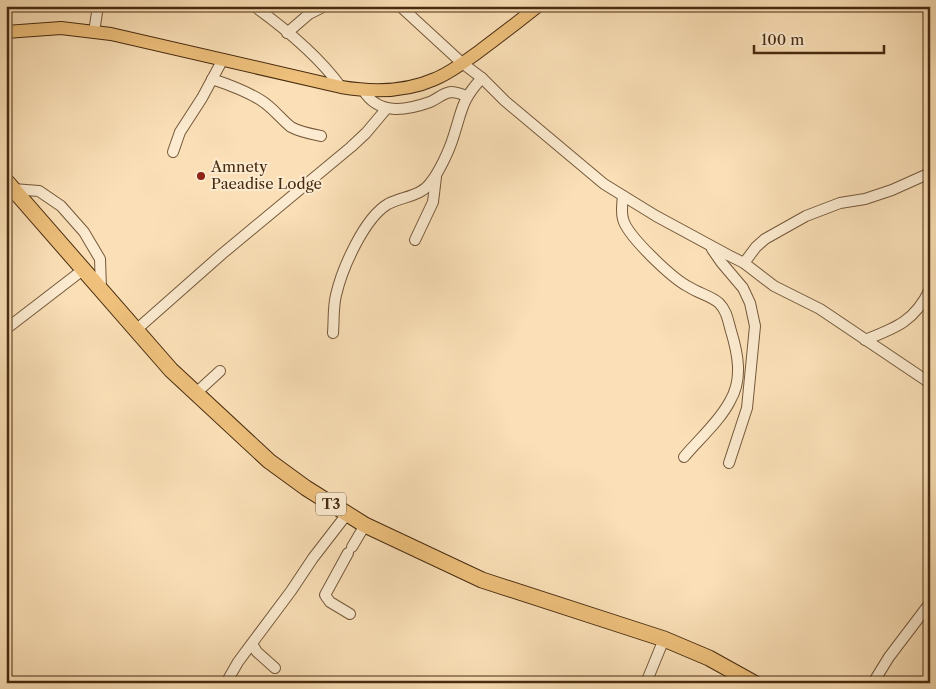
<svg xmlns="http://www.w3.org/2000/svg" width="936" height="689" viewBox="0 0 936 689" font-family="'Libre Caslon Text',serif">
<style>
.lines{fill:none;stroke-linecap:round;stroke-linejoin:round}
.minor-casing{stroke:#74583a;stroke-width:12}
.major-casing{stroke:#472b10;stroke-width:14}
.highway-casing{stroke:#472b10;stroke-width:17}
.minor{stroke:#fcebd0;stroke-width:10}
.major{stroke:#eec07c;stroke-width:12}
.highway{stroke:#eec07c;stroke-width:15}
.poi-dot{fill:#8f2418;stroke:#fcebd0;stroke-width:2}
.labels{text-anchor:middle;stroke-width:4;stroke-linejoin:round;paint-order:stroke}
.shield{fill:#fcebd0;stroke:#7d654a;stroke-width:1}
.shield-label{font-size:14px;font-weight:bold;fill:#472b10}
.poi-label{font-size:15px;fill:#472b10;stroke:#fcebd0;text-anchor:start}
</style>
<rect width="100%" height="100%" fill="#fbe0b7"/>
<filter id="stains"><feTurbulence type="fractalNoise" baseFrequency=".004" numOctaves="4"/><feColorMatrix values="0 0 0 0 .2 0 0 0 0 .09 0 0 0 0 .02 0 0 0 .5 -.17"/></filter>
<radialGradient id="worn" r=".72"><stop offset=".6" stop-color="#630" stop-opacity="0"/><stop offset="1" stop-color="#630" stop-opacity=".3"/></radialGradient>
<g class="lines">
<defs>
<g id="minor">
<path d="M254 6C286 29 318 55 341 87"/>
<polyline points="400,6 462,63 482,78 505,101 604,184 656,216 728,255 744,263 774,286 820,309 930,383"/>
<polyline points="94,32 98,6"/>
<polyline points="287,33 309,14 325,6"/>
<path d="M212 79C230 85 247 91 262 101 273 108 281 119 291 127 300 132 311 134 321 136"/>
<path d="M363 90C378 115 405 111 430 102 437 99 443 93 451 92 457 92 461 94 466 96"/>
<polyline points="173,152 180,132 202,98 223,59"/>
<polyline points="13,189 39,191 61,206 84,232 100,259 101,289"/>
<path d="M623 196C622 204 621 212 623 219 627 236 673 279 689 287 698 293 711 296 719 303 727 311 728 321 731 331 738 354 743 379 730 401 720 421 698 440 684 457"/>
<polyline points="415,240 433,202 436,177"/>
<polyline points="712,249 721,262 743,288 750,303 755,326 747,408 729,463"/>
<polyline points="744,263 756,247 765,239 806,216 840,203 865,199 892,190 930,173"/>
<polyline points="6,329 84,269"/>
<polyline points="136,330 222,254 351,147 366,133 387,108"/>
<path d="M333 333C334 320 333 307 336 295 342 269 364 218 388 204 403 196 421 197 431 182 439 172 449 151 453 138 462 111 461 100 482 78"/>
<path d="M865 340C896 328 915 321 930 289"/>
<polyline points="195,394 220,371"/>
<polyline points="352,547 365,525"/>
<polyline points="348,553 325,595 330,602 350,614"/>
<polyline points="252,644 257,652 275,668"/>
<polyline points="226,683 238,662 291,591 313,558 347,514"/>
<polyline points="646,683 664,639"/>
<polyline points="873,683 889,657 930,603"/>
</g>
<path id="major" d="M6 32 61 28 111 34 341 87C371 92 406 92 435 79 450 73 464 62 477 53 497 38 518 22 538 6"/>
<polyline id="highway" points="6,181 171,370 269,461 306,488 365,525 482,580 664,639 709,658 754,683"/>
</defs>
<use href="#minor" class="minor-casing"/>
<use href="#major" class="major-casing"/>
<use href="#highway" class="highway-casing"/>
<use href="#minor" class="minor"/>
<use href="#major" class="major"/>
<use href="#highway" class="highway"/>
</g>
<circle class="poi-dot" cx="201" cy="176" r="5"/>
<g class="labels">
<rect class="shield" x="316" y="492.5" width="30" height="23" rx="4"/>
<g class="shield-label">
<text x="331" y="509">T3</text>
</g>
<g class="poi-label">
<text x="211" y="172">Amnety<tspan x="211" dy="17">Paeadise Lodge</tspan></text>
</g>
</g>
<rect width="936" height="689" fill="none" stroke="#fbe0b7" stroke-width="25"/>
<rect x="8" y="8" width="921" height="674" fill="none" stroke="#472b10" stroke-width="2.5"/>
<rect x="12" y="12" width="911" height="664" fill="none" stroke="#472b10"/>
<path d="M754 45v8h130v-8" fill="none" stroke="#472b10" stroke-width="2.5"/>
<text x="761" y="45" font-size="15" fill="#472b10" stroke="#fcebd0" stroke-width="4" paint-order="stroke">100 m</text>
<rect width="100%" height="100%" filter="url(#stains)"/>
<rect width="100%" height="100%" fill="url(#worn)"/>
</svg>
